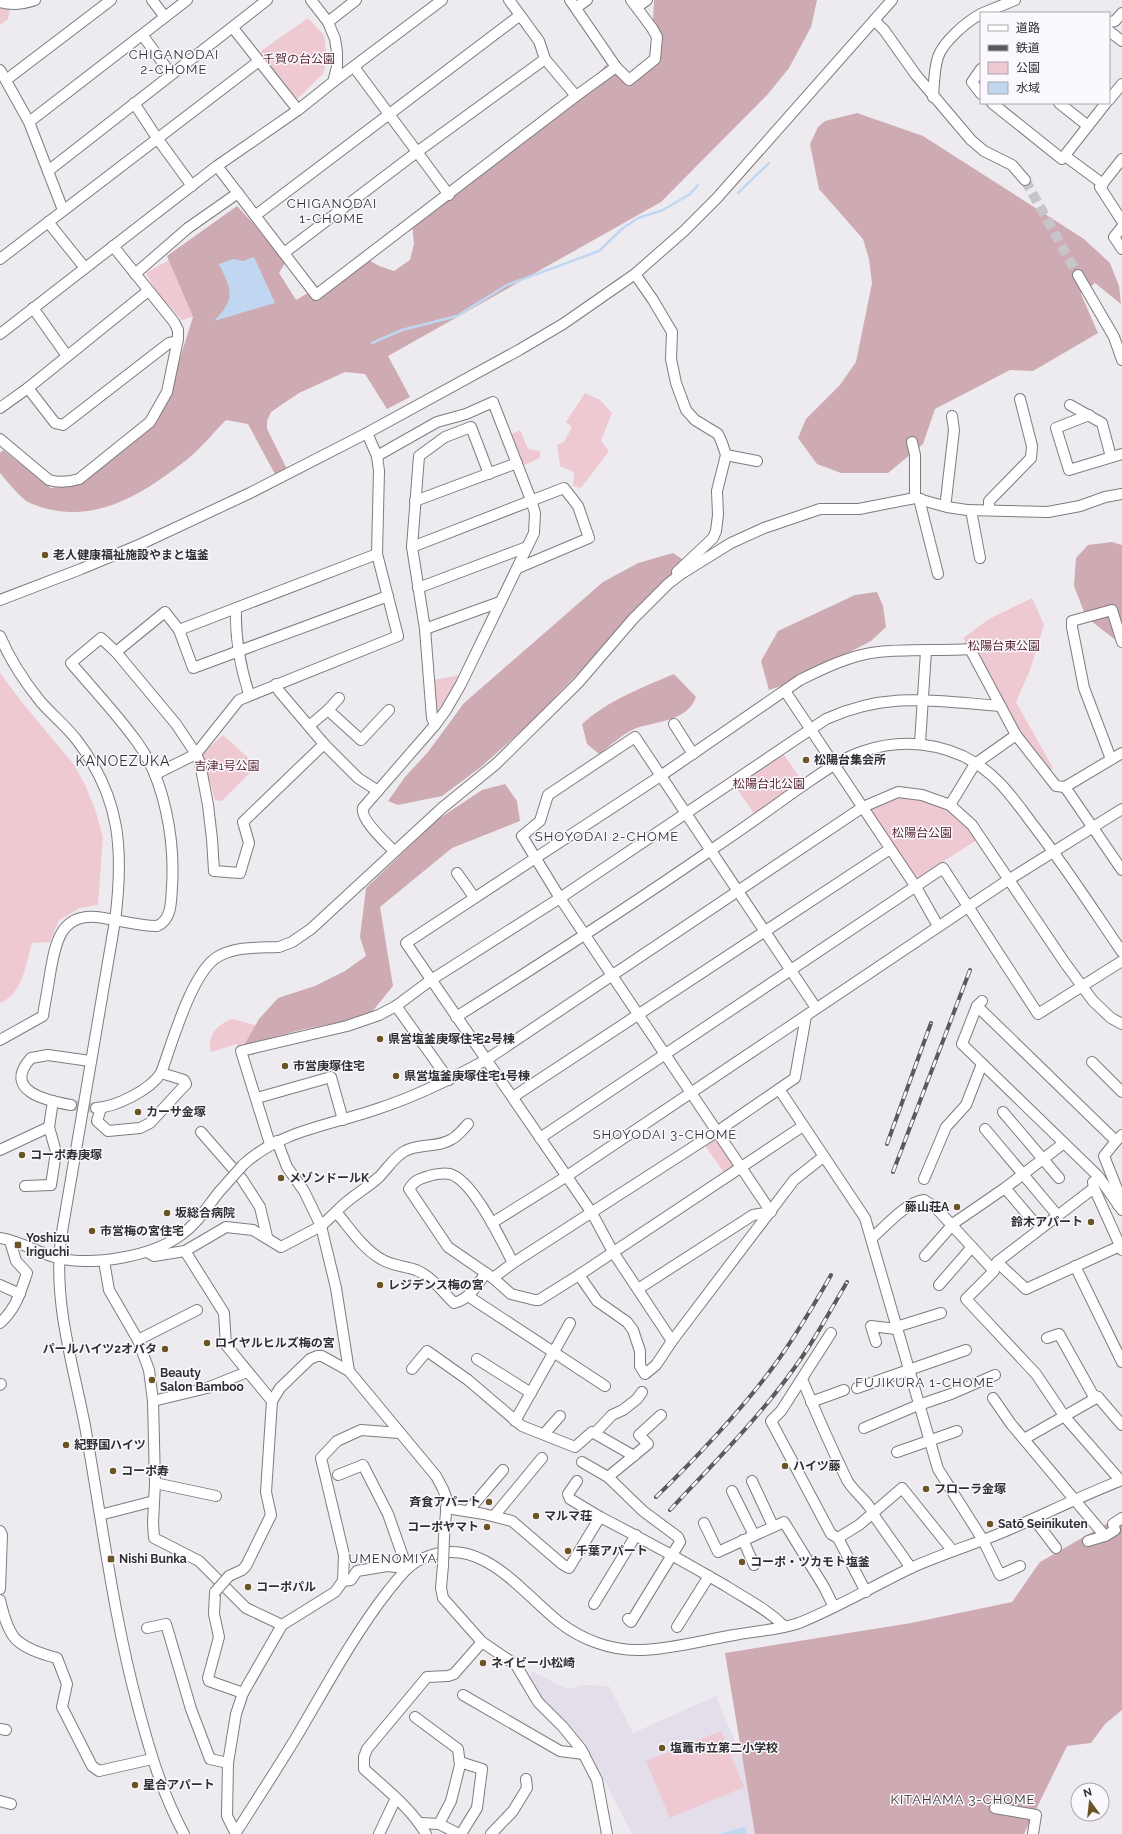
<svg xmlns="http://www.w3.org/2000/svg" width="1122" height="1834" viewBox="0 0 1122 1834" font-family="Raleway,'Noto Sans JP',sans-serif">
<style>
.built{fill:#e3dee9}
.green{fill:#eec9d2}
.forest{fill:#ceaab2}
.water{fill:#c1d6f1}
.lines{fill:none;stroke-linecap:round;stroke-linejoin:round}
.stream{stroke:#c1d6f1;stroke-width:2.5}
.minor-tunnel{stroke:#c8c5ca;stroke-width:10;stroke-dasharray:10 5;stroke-linecap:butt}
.minor-casing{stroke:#7e7c80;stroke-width:12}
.minor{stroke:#fff;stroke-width:10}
.rail-casing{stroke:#5b595c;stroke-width:4}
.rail{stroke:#fbf9fd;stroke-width:2.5;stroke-dasharray:8;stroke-linecap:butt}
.minor-bridge-casing{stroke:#7e7c80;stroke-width:12;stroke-linecap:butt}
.minor-bridge{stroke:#fff;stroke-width:10}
.poi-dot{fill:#6b5424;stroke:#fbf9fd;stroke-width:1.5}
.labels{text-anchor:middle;stroke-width:3;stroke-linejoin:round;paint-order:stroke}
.park-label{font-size:12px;fill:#5a2937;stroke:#fbf9fd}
.poi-label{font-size:12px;font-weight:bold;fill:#302f31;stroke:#fbf9fd;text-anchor:start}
.neighbourhood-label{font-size:13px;letter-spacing:1px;fill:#302f31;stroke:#fbf9fd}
.quarter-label{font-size:14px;letter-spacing:1px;fill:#302f31;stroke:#fbf9fd}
</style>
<rect width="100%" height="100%" fill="#eeebf0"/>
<polygon class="built" points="532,1671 567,1689 584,1685 609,1686 633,1733 716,1696 755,1789 756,1834 632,1834 596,1764 576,1732 543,1700 530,1680"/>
<g class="green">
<polygon points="0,6 10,9 8,19 0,25"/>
<polygon points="308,18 324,35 327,60 323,74 297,99 263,61 261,51"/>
<polygon points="169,260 193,317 182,320 158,294 146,273"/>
<polygon points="585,393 600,400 612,413 601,441 609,451 581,488 573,486 574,472 560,466 557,445 564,442 572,427 566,422"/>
<polygon points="520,430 528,449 540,451 540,458 522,466 510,435"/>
<polygon points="1032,598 1044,625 1030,670 1016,702 1053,768 1049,772 1019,734 963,638 989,619"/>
<path d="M0 673 21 701 75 766 86 787 95 809 103 837 98 905 80 908 59 920 50 942 32 943C26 964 22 995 0 1003Z"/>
<polygon points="461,675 437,717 433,680"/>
<polygon points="223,735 257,766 222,801 215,800 202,754"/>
<polygon points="783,753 803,783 755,815 735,786"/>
<polygon points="898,792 950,805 980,838 944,861 916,887 863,807"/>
<path d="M232 1019 298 1036 241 1051 237 1044 211 1052C206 1036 218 1024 232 1019Z"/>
<polygon points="718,1131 741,1167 727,1177 702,1141"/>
<polygon points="721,1731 744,1787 670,1818 646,1761"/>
</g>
<g class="forest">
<path d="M654 0H817L811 27 789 68 768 94 661 202 388 356 410 397 387 409 365 374 345 372 299 393 271 412 267 421V429L287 469 276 476 248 424 226 420C214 432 203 446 190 457 144 494 91 529 30 503 21 499 7 481 0 473V453L3 450 51 488 79 484 156 421 175 374 193 317 167 256 237 206 287 260 279 273 296 300 308 293 318 301 367 259 379 266 394 271 410 260 414 244 412 224C480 175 550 127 606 65L629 80 656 59 658 34 653 20Z"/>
<polygon points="857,113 923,136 1084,239 1110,263 1119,286 1121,304 1095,283 1081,294 1098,333 1033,371 1010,370 935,409 923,444 888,473 841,473 817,464 798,438 806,419 840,385 856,362 872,283 869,259 863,239 819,189 810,144 818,127 825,121"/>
<polygon points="1112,542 1122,545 1122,642 1113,638 1086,617 1074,586 1076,558 1088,545"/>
<polygon points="673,553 689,564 624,626 531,722 481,767 442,796 398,805 388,801 405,777 428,752 464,703 603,582 638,563"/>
<polygon points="877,592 883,606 886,627 871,641 790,683 769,690 761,661 778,631 855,595"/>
<path d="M674 674 696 697C687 722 655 721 634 729 621 735 609 747 599 754L587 744 582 724C609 700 641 688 674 674Z"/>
<polygon points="505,784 517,801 520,821 452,848 380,907 393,986 371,1013 340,1022 301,1030 244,1045 259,1019 278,998 315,986 345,971 366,956 360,937 366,888 437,820 482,790"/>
<polygon points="1122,1515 1122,1710 1105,1724 1091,1743 1067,1746 1024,1834 755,1834 725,1653 911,1623 1012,1602 1040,1562"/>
</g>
<g class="water">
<path d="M254 257 275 303 214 321C236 298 232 291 219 264L233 259 243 261Z"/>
<polygon points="745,1827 747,1834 719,1834"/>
</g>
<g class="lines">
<g class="stream">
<polyline points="738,193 769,163"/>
<polyline points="372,343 402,330 457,316 507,285 599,251 623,228 638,218 663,210 690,194 698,185"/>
</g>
<g class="minor-tunnel">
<polyline points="1025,180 1078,275"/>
<polyline points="71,1105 96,1108"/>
</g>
<defs>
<g id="minor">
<polyline points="152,0 165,17"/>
<polyline points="509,0 539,41 545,59 576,96"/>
<polyline points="570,0 616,67 629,80 655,59 657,37 652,28 631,0"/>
<path d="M0 2C12 6 23 4 35 0"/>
<polyline points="577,7 587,0"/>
<polyline points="637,7 647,0"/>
<polyline points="983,13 1015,0"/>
<polyline points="875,21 884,30 916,75 971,140 984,151 1012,165 1025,180"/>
<polyline points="328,22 356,0"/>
<polyline points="1109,22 1115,21 1122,13"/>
<polyline points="233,28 298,110"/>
<polyline points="1109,31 1122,41"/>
<polyline points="143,36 171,74"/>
<polyline points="354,67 449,195"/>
<polyline points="981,69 972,82 981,94"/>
<polyline points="0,70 29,122 63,210"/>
<polyline points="6,80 111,0"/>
<polyline points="333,82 442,0"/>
<path d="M933 97C934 84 934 69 938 57 943 42 967 21 981 14"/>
<polyline points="1109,100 1122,84"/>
<polyline points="134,103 157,138 192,186"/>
<polyline points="992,103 1062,159 1106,103"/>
<polyline points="1059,103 1088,126"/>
<polyline points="29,122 187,0"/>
<polyline points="1065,156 1103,184"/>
<polyline points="1122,159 1100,187 1122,221"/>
<polyline points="217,166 316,295 576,96 616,67"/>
<polyline points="48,171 267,0"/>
<polyline points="256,215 519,16"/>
<polyline points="48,222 85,268"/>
<polyline points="1122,227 1114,237 1122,249"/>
<polyline points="284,253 417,152 545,59"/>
<polyline points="0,259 259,61"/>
<polyline points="135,274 188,228 238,193"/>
<polyline points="635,274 653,300 672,332 671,359 676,383 686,410 695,420 718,434 722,443 726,455 717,491 718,515 716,531 713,538 677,572"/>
<polyline points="1078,275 1114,337 1122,360"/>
<polyline points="33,308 67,356"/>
<polyline points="0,334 217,166 298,110 333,82 337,67 337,52 335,39 328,22 311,0"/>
<polyline points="28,388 55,423 63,425 169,343 177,341"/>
<polyline points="1070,405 1102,423 1111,457"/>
<polyline points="0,408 28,388 148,291"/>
<polyline points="1089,415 1056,428 1069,470 1122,454"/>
<path d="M0 439 49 480C59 483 69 482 79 479L150 422 167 392 178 339V330L174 322 113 246"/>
<polyline points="912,442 915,455 915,498"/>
<polyline points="726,455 757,461"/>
<path d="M377 456 437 422 466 414 493 402 531 500 535 513 534 533 461 684 446 710 435 725 363 808C360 819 386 843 394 851"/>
<polyline points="921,499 920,503 938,574"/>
<polyline points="415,501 517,463"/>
<polyline points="944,506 946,500 954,430 952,416"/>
<polyline points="971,510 980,558"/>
<polyline points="989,510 989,501 1031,458 1032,446 1020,399"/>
<polyline points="412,547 564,488 578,506 589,538 518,568"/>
<polyline points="418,588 527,547"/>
<polyline points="0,600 81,569 141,544 250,493 367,433 519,350 563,324 635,274 684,231 717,198 892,0"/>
<path d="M236 608C235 638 240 666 249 694"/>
<polyline points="425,629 500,602"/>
<polyline points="179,630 377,554"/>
<path d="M0 636C10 660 24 681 40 701 51 714 65 725 76 739 121 797 124 851 115 921L61 1238C53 1302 73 1364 85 1426 102 1520 113 1615 138 1707 150 1752 162 1793 184 1834"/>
<polyline points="116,652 165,612 179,630 193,668 388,596"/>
<polyline points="276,684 279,691 324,744 358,778 378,791"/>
<polyline points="785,691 916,887 938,926"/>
<polyline points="328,710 361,740 389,710"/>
<polyline points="674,724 693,754"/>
<polyline points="435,725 432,718 425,629 412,547 419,456 445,437 471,427 489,474"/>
<polyline points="309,726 328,710 339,698"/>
<polyline points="920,743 926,651"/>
<polyline points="1122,753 1065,787 1122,870"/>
<polyline points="1111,759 1084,688 1072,627 1072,621 1112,610 1122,642"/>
<polyline points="156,774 196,754 239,700 398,636 377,554 379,471 377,456 367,433"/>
<polyline points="950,805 975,764 1016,735"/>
<polyline points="457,873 474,897"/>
<polyline points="982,1001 977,1006 962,1044 1098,1176 1122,1210"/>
<polyline points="396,1006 449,1080"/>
<polyline points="977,1006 1116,1141 1122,1135"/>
<polyline points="806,1016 795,1078 779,1089 865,1218 938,1469 983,1540 1000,1575 1020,1566"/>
<path d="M456 1017C542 963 627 908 711 850 741 830 769 810 798 789 819 775 839 759 864 751 897 740 931 742 963 756 999 774 1014 800 1037 830 1067 869 1094 911 1122 952"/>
<path d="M0 1040 43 1016C45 1002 48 988 50 974 55 946 59 914 96 917 116 919 136 926 157 926 172 920 171 901 172 887 175 841 165 780 137 742 117 714 93 689 71 663L101 638 116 652 176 724 196 754 200 763 208 805 212 839 214 871 240 873 249 843 243 822 324 744"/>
<polyline points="1092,1062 1122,1092"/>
<polyline points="513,1097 890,849"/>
<polyline points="257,1098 331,1077 343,1120"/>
<path d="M71 1105C48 1101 1 1091 31 1058L48 1055 90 1061"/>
<path d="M96 1108C116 1107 150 1090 161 1073 172 1044 192 970 219 956 238 946 259 948 279 947L292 942 311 929 442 808 496 764 578 683 633 619 668 584 681 574 731 543 764 528 820 509H859L915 498 947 507 967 510 1048 512 1080 506 1105 497 1122 494"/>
<polyline points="101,1108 97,1121 108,1131 140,1128 150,1123 186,1084 184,1080 161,1073"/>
<polyline points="1003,1112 1059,1178"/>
<path d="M468 1124C463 1129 458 1136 452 1139 439 1148 419 1143 405 1151 395 1156 387 1169 379 1177 365 1190 349 1197 336 1212 349 1227 363 1249 381 1259 392 1266 405 1266 416 1270 431 1276 443 1292 454 1303 470 1299 476 1286 486 1273"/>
<polyline points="985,1129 1058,1216"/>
<polyline points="201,1132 242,1179 260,1207 267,1237"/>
<polyline points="540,1138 943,868 1038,1014 1122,961"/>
<polyline points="277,1141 287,1167 304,1191 321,1226 336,1288 349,1371"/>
<polyline points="1116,1141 1104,1156 1121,1199 1118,1205"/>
<path d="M270 1144 241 1051 347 1026 379 1015 396 1006 431 980 560 898 826 719C888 691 934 701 1000 706"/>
<polyline points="0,1150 49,1127"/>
<path d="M243 1165C280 1130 333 1125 380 1108 417 1096 451 1079 486 1060L863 807 898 792 922 795 950 805 972 825 1065 963 1093 1001 1111 1018 1122 1024"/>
<polyline points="924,1179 946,1127 966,1105 982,1064"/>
<polyline points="1093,1182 1094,1188 1122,1250"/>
<polyline points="25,1186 51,1185 56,1152 49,1127 53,1101"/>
<polyline points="1005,1188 1033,1221"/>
<polyline points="1094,1188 997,1262 1026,1289 1120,1246"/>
<polyline points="492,1223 567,1176 1005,882 1122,809"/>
<path d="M0 1238C20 1241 38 1253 58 1258 93 1266 151 1257 181 1235 197 1224 207 1207 219 1192"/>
<path d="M872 1238C887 1225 905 1203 924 1200L936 1208 994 1271 966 1299 1036 1374 1065 1417 1120 1480"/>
<polyline points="185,1251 224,1313 226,1345 272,1401"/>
<polyline points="147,1252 154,1256 185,1251 226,1227 253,1230 281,1247 321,1226 336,1212"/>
<polyline points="925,1256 954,1223 1005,1188 1064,1143"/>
<polyline points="104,1261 109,1290 138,1340 149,1370 153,1401 155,1483 153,1523 154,1538 199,1561 246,1608 282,1625"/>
<path d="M513 1263C502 1242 473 1180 450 1174 444 1173 434 1174 429 1176 419 1179 415 1180 409 1189L448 1247 493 1278 511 1294 535 1300H539L579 1275 803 1126"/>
<polyline points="1075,1266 1122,1362"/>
<polyline points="579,1275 597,1301 627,1322 633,1330 640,1351 640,1366 645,1374 656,1365 672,1341 794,1180 823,1157"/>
<polyline points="493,1278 513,1263 718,1131 779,1089"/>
<polyline points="0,1285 20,1294"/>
<polyline points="939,1285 972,1247"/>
<polyline points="638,1289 753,1215 771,1212 560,898 522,836 540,821 548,795 635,737 816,1008"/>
<polyline points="468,1296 605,1386"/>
<path d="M0 1323C16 1309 20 1293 27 1273L16 1261 10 1241"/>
<polyline points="896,1327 941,1313"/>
<polyline points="831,1333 781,1411 771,1421 831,1534 838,1538 866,1592"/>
<polyline points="1047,1338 1059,1334 1093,1395 1098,1397 1122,1425"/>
<polyline points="138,1340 197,1310"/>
<path d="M672 1341 613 1252 592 1213 406 943 662 775 800 680C824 668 851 655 878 652 907 649 940 651 970 649L1016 735 1056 786 1065 787"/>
<polyline points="876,1342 871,1326 896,1329"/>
<polyline points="477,1359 531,1393"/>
<polyline points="412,1369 427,1351 468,1380 522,1426 575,1447 592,1432 634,1456"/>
<path d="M802 1379C816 1413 831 1447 847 1480 854 1493 870 1502 875 1517L911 1568"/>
<polyline points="0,1385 1,1384"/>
<polyline points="857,1388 966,1350"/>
<polyline points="993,1398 1011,1424 1105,1536"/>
<polyline points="153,1401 207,1388 247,1372"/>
<polyline points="811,1402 844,1390"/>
<polyline points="515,1421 570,1323"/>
<polyline points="864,1428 916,1406 951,1394 995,1375"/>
<polyline points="595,1433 612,1415 623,1410 637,1399 642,1392"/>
<polyline points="544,1434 560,1416"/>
<polyline points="1024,1439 1098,1397"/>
<polyline points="897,1452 957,1431"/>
<polyline points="582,1462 608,1477"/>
<polyline points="338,1475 363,1465 388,1514 407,1568 387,1566 357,1571 351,1580 343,1581"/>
<polyline points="577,1481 568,1494 570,1499 600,1517"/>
<polyline points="752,1481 773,1526"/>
<polyline points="155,1483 216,1496"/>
<polyline points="732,1491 754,1535"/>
<path d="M446 1508 484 1514 512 1521 562 1564 569 1568 600 1517C643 1539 685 1562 726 1586 746 1599 767 1609 784 1626"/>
<polyline points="468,1511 503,1470"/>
<polyline points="100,1515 154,1501"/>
<polyline points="494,1516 542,1458"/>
<polyline points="1034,1519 1056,1548"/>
<polyline points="704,1523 718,1552 784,1522 824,1587 834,1607"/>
<polyline points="0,1531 2,1535 0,1589"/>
<polyline points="838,1538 859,1525 902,1488 952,1550"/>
<polyline points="743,1540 754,1565"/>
<polyline points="1088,1541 1105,1536 1115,1530 1113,1524 1122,1518"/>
<polyline points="443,1565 441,1588 443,1598 482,1642 516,1665 538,1702 563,1727 581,1749 597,1780 607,1834"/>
<polyline points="229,1576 242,1570 246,1566 271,1515 266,1492 272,1401 280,1388 310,1359 317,1356 322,1356 349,1371 436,1476 443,1489 447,1500 444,1537"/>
<polyline points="215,1592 214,1614 219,1637 208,1678 209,1681 243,1693"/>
<path d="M0 1600C3 1613 8 1634 19 1642 29 1650 45 1655 57 1658L67 1684 62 1707 92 1766 99 1771 152 1759"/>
<polyline points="594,1604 636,1535"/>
<polyline points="628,1619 631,1622 680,1542 678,1537 643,1511 608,1477 648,1444 639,1435 661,1415"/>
<polyline points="677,1627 709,1576"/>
<polyline points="147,1628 166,1624 191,1709 210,1759 228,1763"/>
<polyline points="463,1695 560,1751 584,1754"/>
<polyline points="415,1717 458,1749 460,1765 451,1801 439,1824"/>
<polyline points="0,1729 6,1730"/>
<polyline points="460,1762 482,1769 477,1808 461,1834"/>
<polyline points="0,1801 11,1804"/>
<polyline points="995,1808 1036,1815 1033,1834"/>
<polyline points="420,1823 439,1824 459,1834"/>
<path d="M235 1834C256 1801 277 1769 297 1736 326 1687 353 1636 388 1591 399 1578 408 1564 424 1558 481 1533 521 1592 559 1622 582 1640 612 1651 641 1650 672 1649 704 1640 734 1635 755 1631 779 1630 799 1623 839 1607 875 1585 913 1567 942 1554 972 1545 1001 1533 1041 1516 1081 1496 1122 1480"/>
<polyline points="236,1834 227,1816 228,1763 236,1714 243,1693 282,1625 335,1592 343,1581 344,1555 321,1458 337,1441 361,1430 400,1433"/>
<polyline points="379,1834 396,1798"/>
<path d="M426 1834C411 1808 386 1789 364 1769V1757L367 1749 427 1677 448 1676 454 1674 482 1642"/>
<polyline points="491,1834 513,1811 527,1788 526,1779"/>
</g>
</defs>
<use href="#minor" class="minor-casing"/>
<use href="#minor" class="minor"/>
<defs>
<g id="rail">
<polyline points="887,1144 931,1023"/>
<polyline points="893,1172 970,970"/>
<path d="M656 1497C699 1455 741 1411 776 1363 796 1335 814 1305 831 1275"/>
<path d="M670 1510C710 1467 752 1425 787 1378 810 1348 828 1315 847 1282"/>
</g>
</defs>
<use href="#rail" class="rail-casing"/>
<use href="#rail" class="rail"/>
<defs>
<g id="minor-bridge">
<polyline points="219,1192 243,1165"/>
<polyline points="443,1565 444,1537"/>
<polyline points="215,1592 229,1576"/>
</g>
</defs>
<use href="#minor-bridge" class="minor-bridge-casing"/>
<use href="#minor-bridge" class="minor-bridge"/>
</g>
<g class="poi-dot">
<circle cx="45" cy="555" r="4"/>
<circle cx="806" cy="760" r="4"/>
<circle cx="380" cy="1039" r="4"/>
<circle cx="285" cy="1066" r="4"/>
<circle cx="396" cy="1076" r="4"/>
<circle cx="138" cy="1112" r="4"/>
<circle cx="22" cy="1155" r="4"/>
<circle cx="281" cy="1178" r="4"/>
<circle cx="957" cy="1207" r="4"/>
<circle cx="167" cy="1213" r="4"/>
<circle cx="1091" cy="1222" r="4"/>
<circle cx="92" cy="1231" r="4"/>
<rect x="14" y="1241" width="8" height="8" rx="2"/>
<circle cx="380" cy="1285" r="4"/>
<circle cx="207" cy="1343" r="4"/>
<circle cx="165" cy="1349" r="4"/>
<circle cx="152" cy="1380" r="4"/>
<circle cx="66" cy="1445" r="4"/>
<circle cx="785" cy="1466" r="4"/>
<circle cx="113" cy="1471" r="4"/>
<circle cx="926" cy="1489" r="4"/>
<circle cx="489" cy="1502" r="4"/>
<circle cx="536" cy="1516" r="4"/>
<circle cx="990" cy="1524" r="4"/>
<circle cx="487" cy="1527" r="4"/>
<circle cx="568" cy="1551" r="4"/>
<rect x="107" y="1555" width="8" height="8" rx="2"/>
<circle cx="742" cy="1562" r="4"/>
<circle cx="248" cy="1587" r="4"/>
<circle cx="483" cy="1663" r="4"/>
<circle cx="662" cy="1748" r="4"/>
<circle cx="135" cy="1785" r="4"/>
</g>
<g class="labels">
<g class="park-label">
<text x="299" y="63">千賀の台公園</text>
<text x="1004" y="650">松陽台東公園</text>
<text x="227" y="770">吉津1号公園</text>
<text x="769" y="788">松陽台北公園</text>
<text x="922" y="837">松陽台公園</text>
</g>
<g class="poi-label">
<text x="53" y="559">老人健康福祉施設やまと塩釜</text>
<text x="814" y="764">松陽台集会所</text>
<text x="388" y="1043">県営塩釜庚塚住宅2号棟</text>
<text x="293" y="1070">市営庚塚住宅</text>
<text x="404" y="1080">県営塩釜庚塚住宅1号棟</text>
<text x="146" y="1116">カーサ金塚</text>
<text x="30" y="1159">コーポ寿庚塚</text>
<text x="289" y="1182">メゾンドールK</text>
<text x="949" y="1211" text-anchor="end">藤山荘A</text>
<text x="175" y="1217">坂総合病院</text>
<text x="1083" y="1226" text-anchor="end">鈴木アパート</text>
<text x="100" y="1235">市営梅の宮住宅</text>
<text x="26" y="1242">Yoshizu<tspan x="26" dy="14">Iriguchi</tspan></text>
<text x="388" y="1289">レジデンス梅の宮</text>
<text x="215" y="1347">ロイヤルヒルズ梅の宮</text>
<text x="157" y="1353" text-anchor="end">パールハイツ2オバタ</text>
<text x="160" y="1377">Beauty<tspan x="160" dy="14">Salon Bamboo</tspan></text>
<text x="74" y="1449">紀野国ハイツ</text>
<text x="793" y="1470">ハイツ藤</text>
<text x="121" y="1475">コーポ寿</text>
<text x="934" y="1493">フローラ金塚</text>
<text x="481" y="1506" text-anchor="end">斉食アパート</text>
<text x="544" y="1520">マルマ荘</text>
<text x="998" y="1528">Satō Seinikuten</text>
<text x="479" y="1531" text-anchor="end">コーポヤマト</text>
<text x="576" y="1555">千葉アパート</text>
<text x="119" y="1563">Nishi Bunka</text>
<text x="750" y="1566">コーポ・ツカモト塩釜</text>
<text x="256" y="1591">コーポパル</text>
<text x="491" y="1667">ネイビー小松崎</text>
<text x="670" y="1752">塩竈市立第二小学校</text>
<text x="143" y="1789">星合アパート</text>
</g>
<g class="neighbourhood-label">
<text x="174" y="59">CHIGANODAI<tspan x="174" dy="15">2-CHOME</tspan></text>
<text x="332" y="208">CHIGANODAI<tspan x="332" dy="15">1-CHOME</tspan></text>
<text x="607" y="841">SHOYODAI 2-CHOME</text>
<text x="665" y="1139">SHOYODAI 3-CHOME</text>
<text x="925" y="1387">FUJIKURA 1-CHOME</text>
<text x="393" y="1563">UMENOMIYA</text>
<text x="963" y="1804">KITAHAMA 3-CHOME</text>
</g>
<g class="quarter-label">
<text x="123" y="766">KANOEZUKA</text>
</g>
</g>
<rect x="980" y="12" width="130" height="92" fill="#fbf9fd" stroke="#aaa8ab"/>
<rect x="988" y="25" width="20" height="6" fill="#ffffff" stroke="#aaa8ab"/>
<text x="1016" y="32" font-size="12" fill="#302f31">道路</text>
<rect x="988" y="45" width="20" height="6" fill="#5b595c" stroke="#aaa8ab"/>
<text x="1016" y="52" font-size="12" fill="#302f31">鉄道</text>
<rect x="988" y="62" width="20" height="12" fill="#eec9d2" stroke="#aaa8ab"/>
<text x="1016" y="72" font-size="12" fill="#302f31">公園</text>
<rect x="988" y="82" width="20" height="12" fill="#c1d6f1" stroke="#aaa8ab"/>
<text x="1016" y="92" font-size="12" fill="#302f31">水域</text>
<g transform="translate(1090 1802) rotate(345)"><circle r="19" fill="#fbf9fd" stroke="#aaa8ab"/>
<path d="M0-3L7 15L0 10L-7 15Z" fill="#6b5424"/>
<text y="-6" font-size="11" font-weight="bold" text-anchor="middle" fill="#302f31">N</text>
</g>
</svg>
